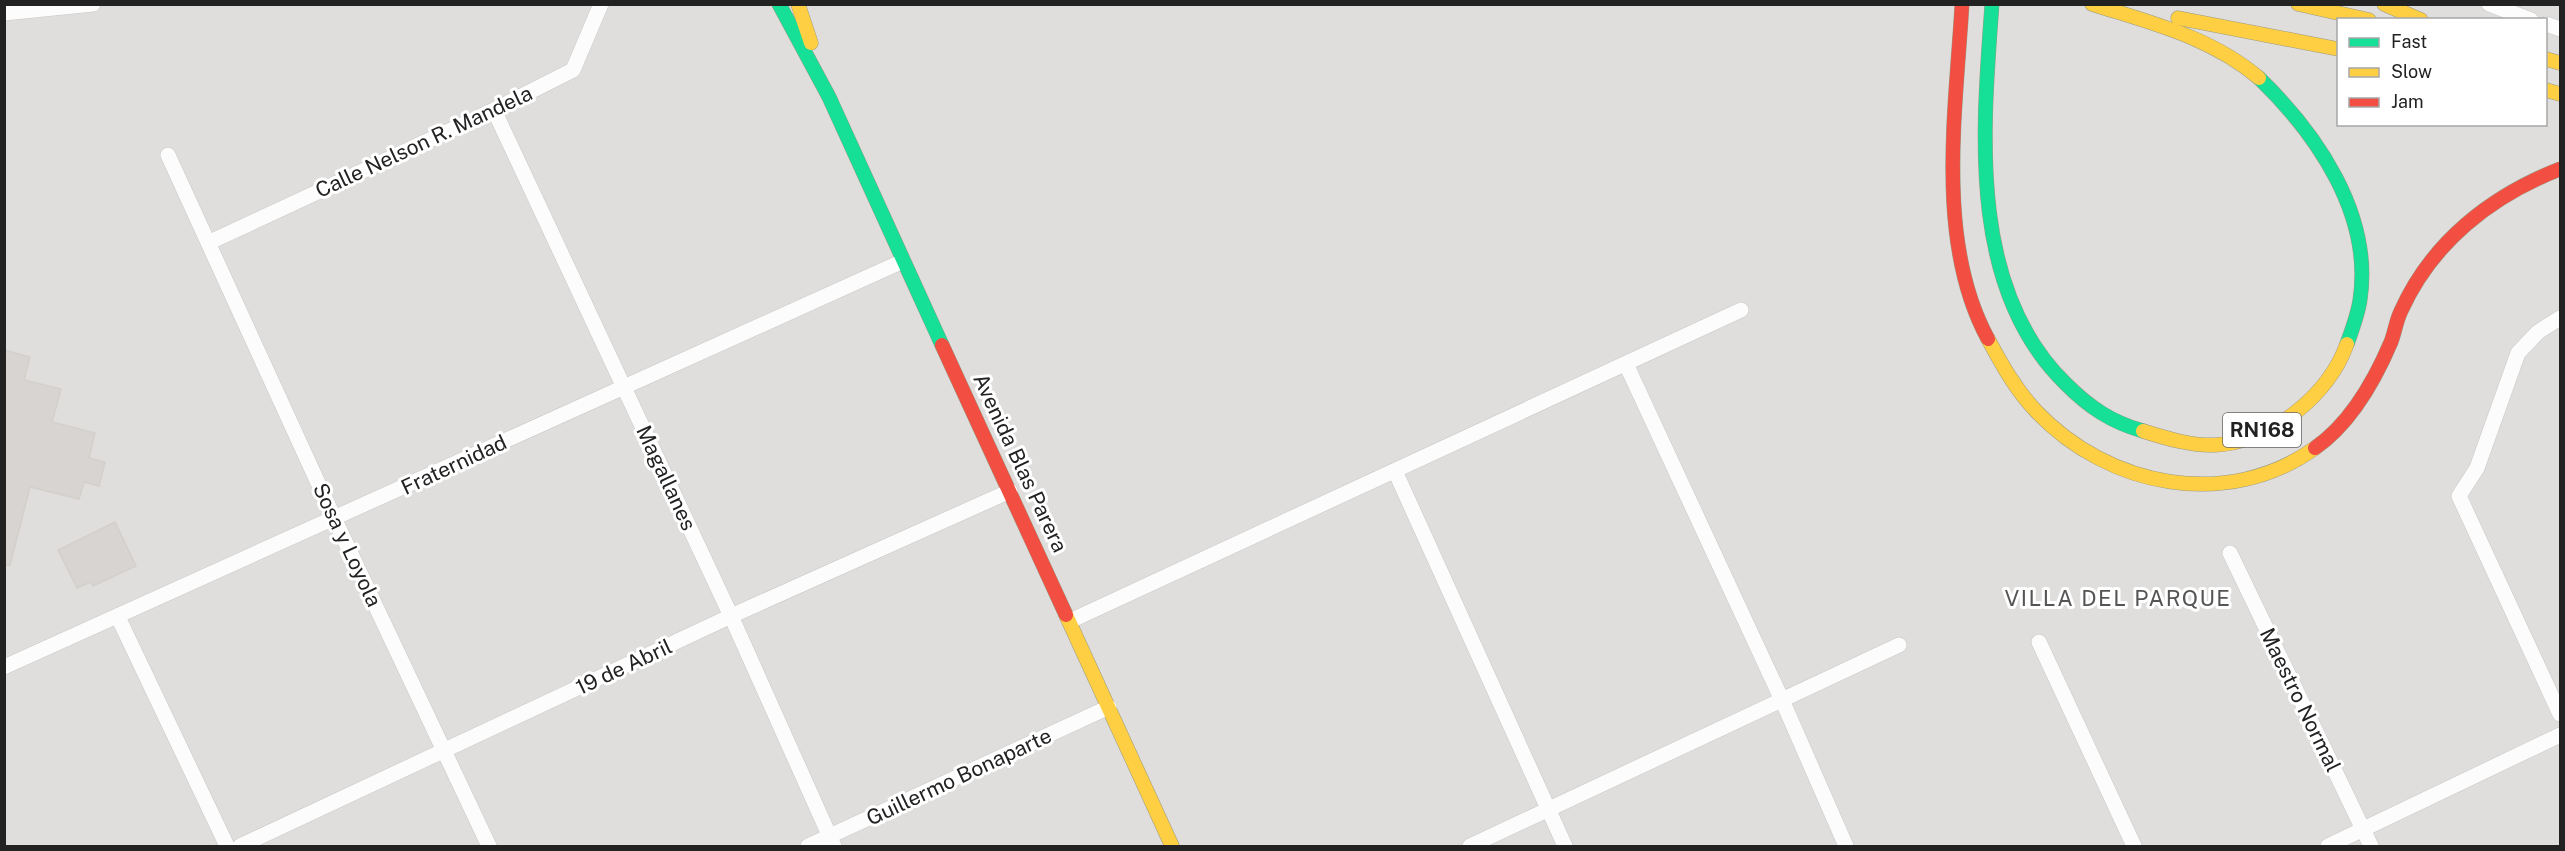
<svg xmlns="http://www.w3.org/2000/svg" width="2565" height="851" viewBox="0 0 2565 851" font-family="'Public Sans',sans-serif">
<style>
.residential{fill:#dfdedc;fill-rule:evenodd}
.building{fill:#d7d4d2;stroke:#d3d0cc;stroke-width:1.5}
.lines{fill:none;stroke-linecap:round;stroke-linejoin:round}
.street-casing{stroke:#c9c8c7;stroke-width:16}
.fast-casing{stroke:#999a82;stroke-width:15}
.slow-casing{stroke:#999a82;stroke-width:15}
.jam-casing{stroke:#999a82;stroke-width:15}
.street{stroke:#fdfcfc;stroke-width:15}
.fast{stroke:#16e098;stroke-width:14}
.slow{stroke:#ffcf43;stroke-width:14}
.jam{stroke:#f24e42;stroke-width:14}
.labels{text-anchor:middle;stroke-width:6;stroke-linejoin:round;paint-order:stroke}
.shield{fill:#fff;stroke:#646464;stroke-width:1.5}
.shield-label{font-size:20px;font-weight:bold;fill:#222}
.street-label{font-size:21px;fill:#222;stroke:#fff}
.neighbourhood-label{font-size:22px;letter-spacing:1.5px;fill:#555;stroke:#fff}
</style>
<rect width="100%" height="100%" fill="#f0eeeb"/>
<path class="residential" d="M5 5H2560V846H5ZM2338 20H2546V124H2338Z"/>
<g class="building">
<polygon points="4,350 30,357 24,380 61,389 52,422 95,433 89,458 105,462 99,486 84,482 79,499 30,487 10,565 4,565"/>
<polygon points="115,522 136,566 93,586 91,582 77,588 58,550"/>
</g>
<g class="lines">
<defs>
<g id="street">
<polyline points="2489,4 2531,20"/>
<polyline points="4,13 93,4"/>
<polyline points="2546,24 2560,29"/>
<polyline points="494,110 731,616 834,846"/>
<polyline points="168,155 335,520 489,846"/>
<polyline points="210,242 494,110 573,70 601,4"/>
<polyline points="2560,318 2538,332 2518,353 2477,468 2459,496 2560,714"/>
<polyline points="1626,364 1782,700 1846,846"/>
<polyline points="1395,471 1565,846"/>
<polyline points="2230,553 2371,846"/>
<polyline points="118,617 227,846"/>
<polyline points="1070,621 1741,310"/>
<polyline points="2039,642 2134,846"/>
<polyline points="4,667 903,261"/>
<polyline points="240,846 731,616 1010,491"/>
<polyline points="808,846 1109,707"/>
<polyline points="1470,846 1899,645"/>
<polyline points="2328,846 2560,735"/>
</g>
<g id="fast">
<polyline points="779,4 829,97 942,345"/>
<path d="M1992 4C1983 129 1967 288 2066 384 2089 407 2111 422 2143 431"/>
<path d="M2259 78C2317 134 2373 215 2360 300 2358 314 2352 330 2347 344"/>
</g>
<g id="slow">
<polyline points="798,4 811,43"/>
<path d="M2092 4C2151 23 2211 37 2259 78"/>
<polyline points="2298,4 2369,20"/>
<polyline points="2384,4 2421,20"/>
<polyline points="2178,18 2338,49"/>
<polyline points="2546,59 2560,63"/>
<polyline points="2546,90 2560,94"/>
<path d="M1988 339C2002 365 2016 390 2036 411 2108 487 2227 511 2315 448"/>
<path d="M2143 431C2165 438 2191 446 2215 445 2271 442 2328 396 2347 344"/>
<polyline points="1066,615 1172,846"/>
</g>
<g id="jam">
<path d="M1962 4C1956 110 1935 242 1988 339"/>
<polyline points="942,345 1066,615"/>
<path d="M2315 448C2351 423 2374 382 2391 342 2395 332 2396 321 2401 311 2432 242 2491 196 2560 169"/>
</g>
</defs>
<use href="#street" class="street-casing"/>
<use href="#fast" class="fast-casing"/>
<use href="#slow" class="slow-casing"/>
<use href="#jam" class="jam-casing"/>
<use href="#street" class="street"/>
<use href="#fast" class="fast"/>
<use href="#slow" class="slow"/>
<use href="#jam" class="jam"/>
</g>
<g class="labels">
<rect class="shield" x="2223" y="413" width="78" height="34" rx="4.5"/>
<g class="shield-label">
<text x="2262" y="437">RN168</text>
</g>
<g class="street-label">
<text transform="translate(424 142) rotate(-25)" y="7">Calle Nelson R. Mandela</text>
<text transform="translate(1020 463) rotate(65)" y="7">Avenida Blas Parera</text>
<text transform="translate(454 465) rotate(-25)" y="7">Fraternidad</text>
<text transform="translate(666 478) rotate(65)" y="7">Magallanes</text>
<text transform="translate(347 545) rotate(65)" y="7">Sosa y Loyola</text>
<text transform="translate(624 667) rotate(-25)" y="7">19 de Abril</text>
<text transform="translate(2300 700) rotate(64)" y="7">Maestro Normal</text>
<text transform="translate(959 777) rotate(-25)" y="7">Guillermo Bonaparte</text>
</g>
<g class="neighbourhood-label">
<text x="2118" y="606">VILLA DEL PARQUE</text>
</g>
</g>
<rect width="2565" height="851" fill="none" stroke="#222222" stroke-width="12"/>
<rect x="2337" y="18" width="210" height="108" fill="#ffffff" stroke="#a7a7a7" stroke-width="1.5"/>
<rect x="2349" y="38" width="30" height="9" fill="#16e098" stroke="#a7a7a7" stroke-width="1.5"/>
<text x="2391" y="48" font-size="18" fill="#222222">Fast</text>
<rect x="2349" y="68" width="30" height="9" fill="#ffcf43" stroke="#a7a7a7" stroke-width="1.5"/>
<text x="2391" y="78" font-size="18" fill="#222222">Slow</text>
<rect x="2349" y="98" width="30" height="9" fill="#f24e42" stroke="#a7a7a7" stroke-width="1.5"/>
<text x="2391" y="108" font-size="18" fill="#222222">Jam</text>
</svg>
